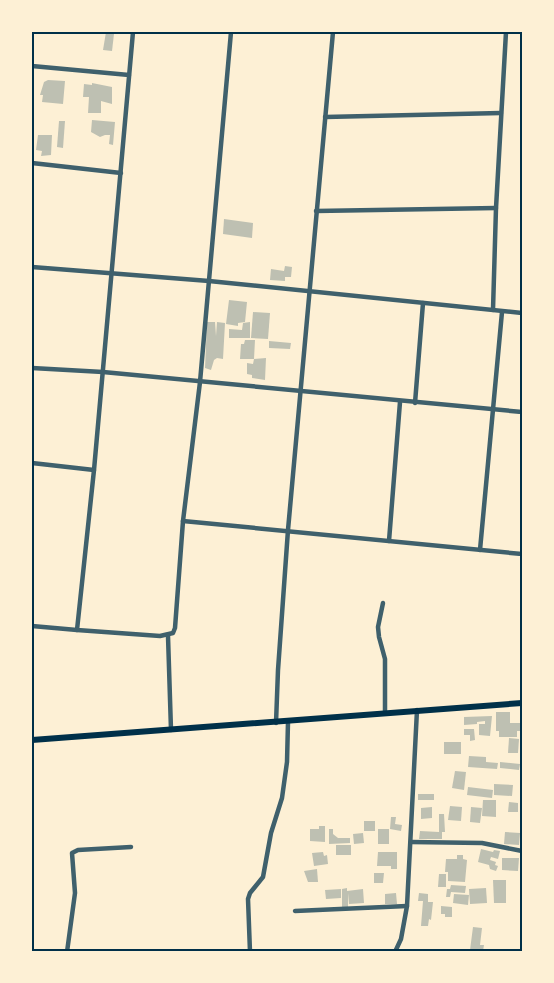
<svg xmlns="http://www.w3.org/2000/svg" width="554" height="983" viewBox="0 0 554 983" font-family="'Libre Baskerville',serif">
<style>
.building{fill:#bec0b2}
.lines{fill:none;stroke-linecap:round;stroke-linejoin:round}
.minor{stroke:#3f606c;stroke-width:4.5}
.secondary{stroke:#003049;stroke-width:6}
.neatline{fill:none;stroke:#003049;stroke-width:2}
</style>
<rect width="100%" height="100%" fill="#fdf0d5"/>
<g class="building">
<polygon points="106,32 114,34 112,51 103,50"/>
<polygon points="48,80 65,81 63,104 42,102 43,95 40,95 44,82"/>
<polygon points="92,83 112,87 112,104 101,101 101,113 88,113 89,97 83,97 84,84 92,85"/>
<polygon points="92,120 115,122 113,145 109,144 110,135 105,135 100,137 91,132"/>
<polygon points="59,121 65,121 63,148 57,147"/>
<polygon points="38,135 52,135 51,155 41,156 42,151 36,150"/>
<polygon points="224,219 253,223 252,238 223,234"/>
<polygon points="285,266 292,267 291,277 285,277 285,281 270,280 271,269 284,271"/>
<polygon points="229,300 247,302 245,322 238,323 238,326 226,324"/>
<polygon points="253,312 270,313 268,339 251,338"/>
<polygon points="207,322 215,322 216,336 217,322 225,323 223,359 217,358 214,360 211,370 205,368"/>
<polygon points="250,322 250,338 229,338 229,329 242,330 243,323"/>
<polygon points="245,340 255,340 254,359 240,359 241,344 244,344"/>
<polygon points="269,341 291,343 290,349 269,348"/>
<polygon points="266,358 265,380 252,378 252,375 247,374 247,363 253,364 254,359"/>
<polygon points="496,712 510,712 510,723 520,723 520,731 517,731 517,737 499,737 499,731 496,731"/>
<polygon points="492,716 490,736 479,735 479,724 485,724 485,721 477,722 477,724 464,725 464,717"/>
<polygon points="464,729 474,729 475,740 470,741 470,735 464,735"/>
<polygon points="509,738 519,739 518,753 508,753"/>
<rect x="444" y="742" width="17" height="12"/>
<polygon points="469,756 486,757 486,762 498,763 497,769 468,767"/>
<polygon points="500,762 520,764 519,770 500,768"/>
<polygon points="455,771 466,772 464,790 452,788"/>
<polygon points="494,784 513,785 512,796 494,795"/>
<polygon points="468,787 493,790 492,798 467,795"/>
<rect x="418" y="794" width="16" height="6"/>
<polygon points="483,800 496,800 496,817 482,816"/>
<polygon points="509,802 518,803 518,812 508,812"/>
<polygon points="450,806 462,807 461,821 448,820"/>
<polygon points="432,807 432,818 421,819 421,808"/>
<polygon points="471,807 482,808 480,823 470,822"/>
<polygon points="439,814 444,814 445,832 442,832 442,839 419,839 420,831 439,832"/>
<polygon points="391,817 396,817 395,824 402,825 401,831 390,829"/>
<rect x="364" y="821" width="11" height="10"/>
<polygon points="319,826 325,826 325,842 310,841 310,829 319,829"/>
<polygon points="329,829 333,829 333,834 338,838 350,838 350,843 329,844"/>
<rect x="378" y="829" width="11" height="15"/>
<polygon points="505,832 520,833 519,845 504,844"/>
<polygon points="363,833 364,843 354,844 353,834"/>
<rect x="336" y="845" width="15" height="10"/>
<polygon points="481,849 493,852 494,850 500,851 498,859 491,857 490,860 496,862 495,865 498,866 496,871 490,869 489,865 478,862"/>
<polygon points="323,852 324,856 327,855 328,864 314,866 312,853"/>
<polygon points="378,852 397,852 397,869 391,869 391,866 377,866"/>
<polygon points="457,855 463,855 463,859 467,860 465,882 448,881 448,872 445,872 446,859 457,859"/>
<polygon points="502,858 519,858 518,871 502,870"/>
<polygon points="317,869 318,882 308,882 304,871"/>
<polygon points="374,873 384,873 383,883 374,883"/>
<polygon points="439,874 446,874 446,887 438,887"/>
<polygon points="493,880 506,880 506,903 494,903"/>
<polygon points="451,885 466,886 465,893 451,892 450,897 446,897 447,889 450,889"/>
<polygon points="347,888 347,891 363,889 364,903 349,904 348,893 348,907 342,907 342,889"/>
<polygon points="486,888 487,903 470,904 469,889"/>
<polygon points="341,889 341,898 326,899 325,890"/>
<polygon points="396,893 397,904 385,904 385,894"/>
<polygon points="419,893 428,894 428,902 433,902 431,920 429,919 428,926 421,926 423,901 418,901"/>
<polygon points="454,894 469,895 468,905 453,903"/>
<polygon points="441,906 452,907 452,917 445,917 445,914 441,914"/>
<polygon points="473,927 482,928 480,945 484,945 483,951 470,950"/>
</g>
<g class="lines">
<g class="minor">
<polyline points="133,32 94,470 77,630 160,636 173,633 175,628 183,521 200,382 231,32"/>
<polyline points="32,66 129,75"/>
<polyline points="325,117 501,113"/>
<polyline points="32,163 121,173"/>
<polyline points="316,211 496,208"/>
<polyline points="32,267 209,281 522,313"/>
<polyline points="493,310 496,208 506,32"/>
<polyline points="32,368 103,372 522,412"/>
<polyline points="415,403 423,303"/>
<polyline points="32,463 94,470"/>
<polyline points="183,521 522,554"/>
<polyline points="389,541 400,402"/>
<polyline points="480,550 502,312"/>
<polyline points="383,603 378,627 379,637 385,659 385,713"/>
<polyline points="32,626 77,630"/>
<polyline points="168,636 171,730"/>
<polyline points="276,723 278,670 288,530 333,32"/>
<polyline points="411,842 482,843 522,851"/>
<polyline points="295,911 407,906"/>
<polyline points="67,952 75,893 72,853 78,850 131,847"/>
<polyline points="250,952 248,899 250,893 263,877 271,833 282,798 287,762 288,722"/>
<polyline points="395,952 401,939 407,906 417,710"/>
</g>
<polyline class="secondary" points="32,740 522,703"/>
</g>
<rect width="554" height="983" fill="none" stroke="#fdf0d5" stroke-width="66"/>
<rect x="33" y="33" width="488" height="917" class="neatline"/>
</svg>
